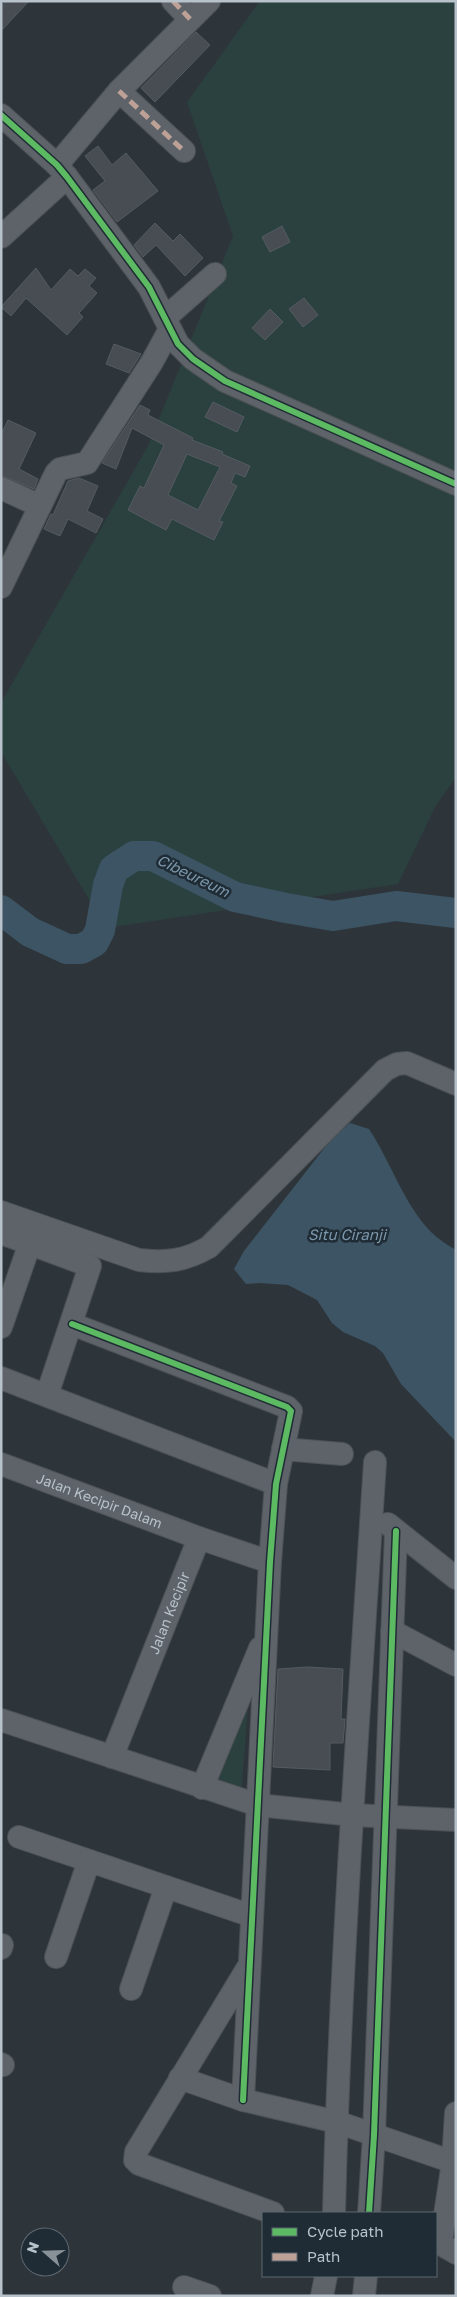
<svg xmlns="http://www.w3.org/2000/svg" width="457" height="2297" viewBox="0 0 457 2297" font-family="'Golos Text',sans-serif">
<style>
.green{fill:#2b4140}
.water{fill:#3d5464}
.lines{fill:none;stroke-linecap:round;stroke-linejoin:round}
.river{stroke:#3d5464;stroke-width:30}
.building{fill:#474d52;stroke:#555c61;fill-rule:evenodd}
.minor-casing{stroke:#4c5154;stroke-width:24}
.minor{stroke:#5d6368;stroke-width:22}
.quiet{stroke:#bda197;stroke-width:5;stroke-dasharray:10 5;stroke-linecap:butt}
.cycleway-casing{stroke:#202c35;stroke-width:9}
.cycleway{stroke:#5cba63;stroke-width:6}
.labels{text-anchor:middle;stroke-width:5;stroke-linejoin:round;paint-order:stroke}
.street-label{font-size:14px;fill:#b8c2ca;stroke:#202c35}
.water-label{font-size:15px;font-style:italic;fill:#7b97ab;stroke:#202c35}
</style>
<rect width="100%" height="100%" fill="#2e353a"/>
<g class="green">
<polygon points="260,1 456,1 456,777 435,807 398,884 106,928 1,752 1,703 148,446 233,236 187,102"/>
<polygon points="249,1693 241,1796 206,1784"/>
</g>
<path class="water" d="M350 1123 369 1129C391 1162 403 1203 431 1232 438 1239 447 1245 456 1250V1442L401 1384 383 1353 375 1346 343 1332 332 1323 317 1300 288 1285 259 1283 246 1284 234 1269 244 1251 333 1137Z"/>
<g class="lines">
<polyline class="river" points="1,910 30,932 67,949 81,949 94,942 100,930 108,885 114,869 134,856 153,856 235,897 286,908 333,916 396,906 456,913"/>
</g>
<g class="building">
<polygon points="6,1 29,1 1,31 1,7"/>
<polygon points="196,32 210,45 155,102 141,88"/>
<polygon points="98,146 112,165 126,153 158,191 117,222 93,190 105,181 85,156"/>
<polygon points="155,223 173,241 180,234 203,258 185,276 156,245 143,257 134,245"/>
<polygon points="282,226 290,242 270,252 262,237"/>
<polygon points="36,268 51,290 70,269 78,276 85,269 96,278 89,286 97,293 79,313 83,317 67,335 26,298 11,316 1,307"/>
<polygon points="304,298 318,315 303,327 289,309"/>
<polygon points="270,309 283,322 265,340 252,328"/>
<polygon points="114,344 141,354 129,373 106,364"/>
<polygon points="213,402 244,417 237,432 205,417"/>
<path d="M140 405 150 410 148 415 193 438 192 440 223 452 222 454 250 466 245 477 235 473 231 483 237 486 219 521 223 522 214 540 172 519 166 530 128 510 140 486 144 488 164 445 132 428 116 469 102 463ZM187 454 220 467 198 510 168 495Z"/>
<polygon points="8,420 36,433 19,469 38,479 34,489 1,475 1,435"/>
<polygon points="79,478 98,486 87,511 103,519 96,533 68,519 60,536 44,529 51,514 53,515 68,481"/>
<polygon points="307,1667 343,1669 341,1719 345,1719 343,1743 330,1743 330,1770 273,1767 278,1669"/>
</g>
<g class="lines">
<defs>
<g id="minor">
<polyline points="173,1 190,19"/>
<polyline points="119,91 184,151"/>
<polyline points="1,115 57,165 67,177 149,287 178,344 193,359 225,381 456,484"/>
<polyline points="57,165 119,91 209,1"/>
<polyline points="1,237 67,177"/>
<polyline points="165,318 215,274"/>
<polyline points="1,488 40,506"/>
<polyline points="1,587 56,473 60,469 87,463 152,362 170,329"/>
<path d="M1 1212 139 1260C166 1263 185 1261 209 1247L385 1070 397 1064 407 1063 456 1084"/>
<polyline points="1,1233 90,1266 47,1395"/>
<polyline points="72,1324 287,1407 291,1411 276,1484 270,1562 243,2100"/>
<polyline points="1,1327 30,1243"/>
<polyline points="1,1378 276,1484"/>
<polyline points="283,1449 342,1454"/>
<path id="s1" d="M1 1464 199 1538"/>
<polyline points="388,1524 456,1578"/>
<polyline points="392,1631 456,1665"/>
<polyline points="1,1720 258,1805 353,1815 456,1820"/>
<path id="s2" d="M112 1757 199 1538 270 1562"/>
<polyline points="202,1788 260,1648"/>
<polyline points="19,1837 252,1916"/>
<polyline points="1,1948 2,1945"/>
<polyline points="56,1957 89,1861"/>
<polyline points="247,1969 136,2152 135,2160 139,2164 273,2213"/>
<polyline points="131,1989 166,1887"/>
<polyline points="1,2064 3,2065"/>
<polyline points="180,2078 243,2100 337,2122 456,2163"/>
<polyline points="456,2113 453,2162 441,2241 444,2246 456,2253"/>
<path d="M334 2213C340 1963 359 1712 375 1462"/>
<polyline points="369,2213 374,2135 396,1531"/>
<polyline points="184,2287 210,2296"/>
<polyline points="322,2296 326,2276"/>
<polyline points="364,2296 366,2276"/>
</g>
</defs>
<use href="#minor" class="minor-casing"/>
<use href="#minor" class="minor"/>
<g class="quiet">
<polyline points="173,1 190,19"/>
<polyline points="119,91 184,151"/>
</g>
<defs>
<g id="cycleway">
<polyline points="1,115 57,165 67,177 149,287 178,344 193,359 225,381 456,484"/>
<polyline points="72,1324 287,1407 291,1411 276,1484 270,1562 243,2100"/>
<polyline points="369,2213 374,2135 396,1531"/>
</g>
</defs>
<use href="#cycleway" class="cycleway-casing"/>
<use href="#cycleway" class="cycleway"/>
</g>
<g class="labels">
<g class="street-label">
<text dy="5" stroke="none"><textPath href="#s1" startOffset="105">Jalan Kecipir Dalam</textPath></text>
<text dy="5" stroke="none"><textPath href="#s2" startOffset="155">Jalan Kecipir</textPath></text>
</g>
<g class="water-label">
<text transform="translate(193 876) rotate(26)" y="5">Cibeureum</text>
<text x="347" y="1240">Situ Ciranji</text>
</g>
</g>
<rect width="457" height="2297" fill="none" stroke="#b8c2ca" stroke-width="5"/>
<rect x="262" y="2212" width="175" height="65" fill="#202c35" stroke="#5d6871"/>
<rect x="272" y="2228" width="25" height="8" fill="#5cba63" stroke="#5d6871"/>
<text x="307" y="2237" font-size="15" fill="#b8c2ca">Cycle path</text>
<rect x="272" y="2253" width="25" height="8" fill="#bda197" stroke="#5d6871"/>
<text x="307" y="2262" font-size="15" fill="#b8c2ca">Path</text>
<g transform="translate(45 2252) rotate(290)"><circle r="24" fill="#202c35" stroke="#5d6871"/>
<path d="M0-4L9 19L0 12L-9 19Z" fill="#889198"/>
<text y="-8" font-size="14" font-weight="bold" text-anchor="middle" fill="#b8c2ca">N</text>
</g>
</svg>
